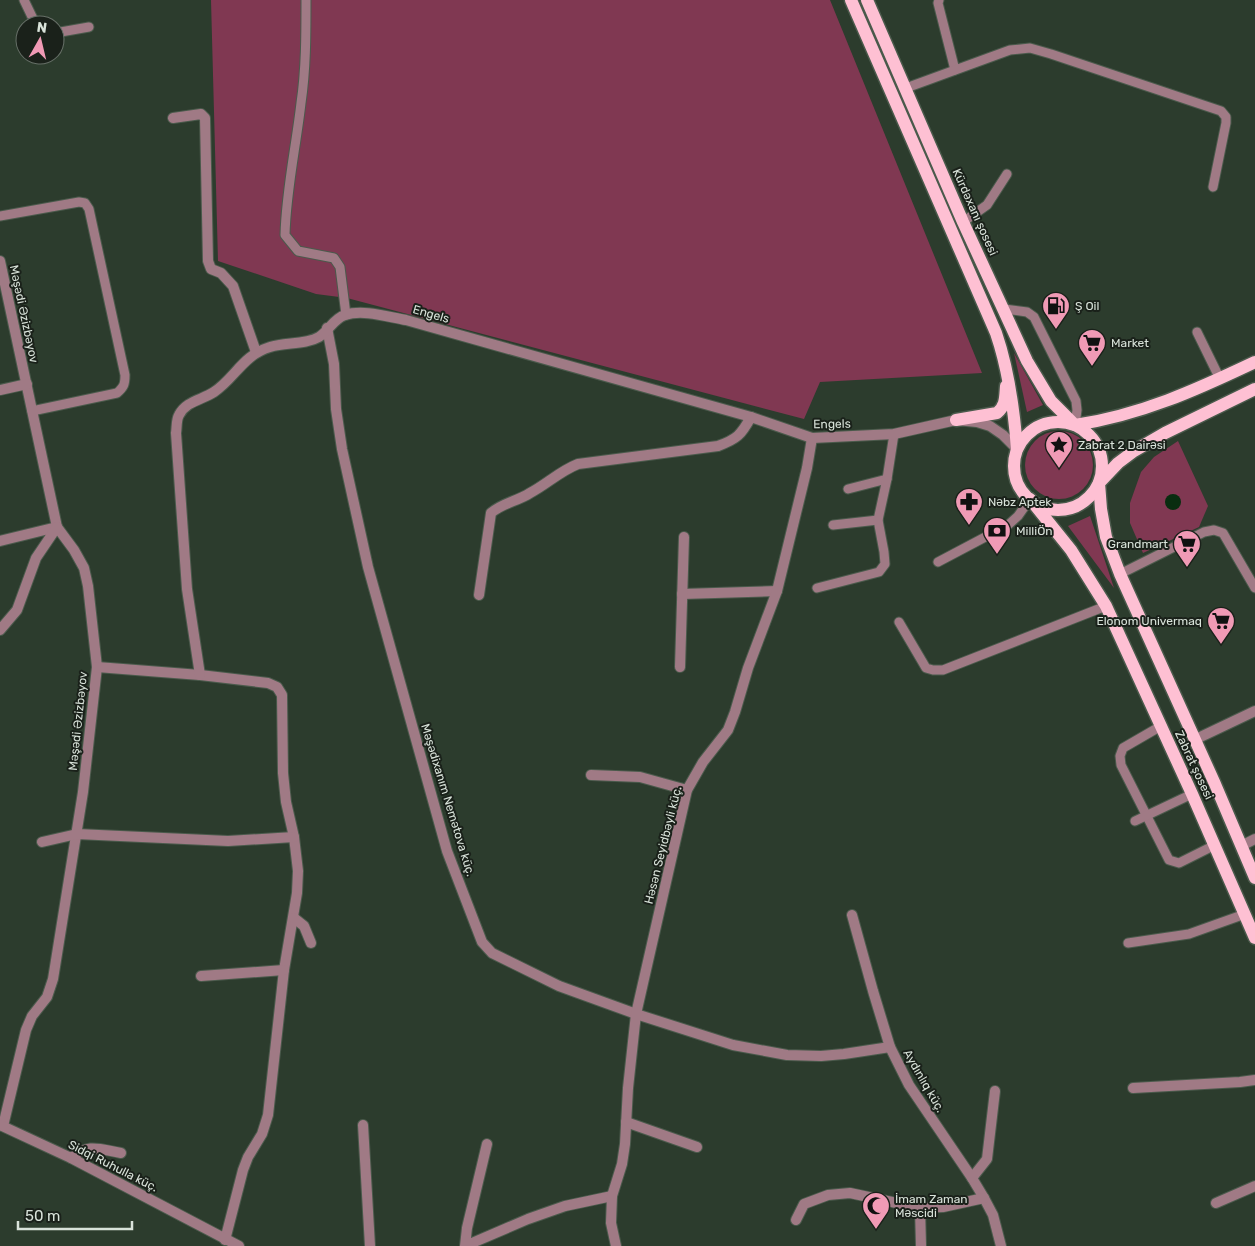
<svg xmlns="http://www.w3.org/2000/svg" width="1255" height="1246" viewBox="0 0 1255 1246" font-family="Rubik,sans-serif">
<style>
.green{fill:#803852}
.water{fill:#092d10}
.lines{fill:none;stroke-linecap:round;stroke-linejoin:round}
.service-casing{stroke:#4b5a4c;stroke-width:11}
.minor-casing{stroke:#4b5a4c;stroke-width:12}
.primary-casing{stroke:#4b5a4c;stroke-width:15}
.service{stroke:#a07a85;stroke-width:9}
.minor{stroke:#a07a85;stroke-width:10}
.primary{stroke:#fec0d3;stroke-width:12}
.labels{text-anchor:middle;stroke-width:4;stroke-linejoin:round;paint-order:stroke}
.street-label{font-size:12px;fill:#d9e3da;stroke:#1a211a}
.poi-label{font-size:12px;fill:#d9e3da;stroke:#1a211a;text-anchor:start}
</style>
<rect width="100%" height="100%" fill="#2c3c2d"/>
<g class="green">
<polygon points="211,0 830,0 982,373 820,382 804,419 347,298 316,294 218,261"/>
<polygon points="1014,353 1043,405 1027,412"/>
<circle cx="1059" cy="465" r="34"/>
<polygon points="1178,441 1208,506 1199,527 1143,553 1130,523 1130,503 1141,472 1154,457"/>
<polygon points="1090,516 1114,588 1068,526"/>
</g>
<circle class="water" cx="1173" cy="502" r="8"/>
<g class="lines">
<defs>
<g id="service">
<polyline points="24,0 36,25"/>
<path d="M306 0C306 35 306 69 301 103 296 147 286 191 285 235L298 251 334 258 340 267 346 315"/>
<polyline points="939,0 938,3 955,70"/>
<polyline points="55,33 89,27"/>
<polyline points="906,88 1010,50 1030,48 1051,54 1221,111 1226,117 1226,123 1213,187"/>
<path d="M0 216 79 202 85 203 89 209 125 375C125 384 124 387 117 393L32 411"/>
<polyline points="963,222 987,205 1007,174"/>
<polyline points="1004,309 1027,312 1034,317 1076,401 1077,410 1075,425"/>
<polyline points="1197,332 1220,379"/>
<polyline points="848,489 887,479"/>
<polyline points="833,525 878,520"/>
<polyline points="938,562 1008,525 1018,516 1030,499"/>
<polyline points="1120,574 1204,532 1214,530 1223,533 1255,588"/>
<polyline points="817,588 879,572 885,564 884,552 878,520 887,479 894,434"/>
<polyline points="899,622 926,668 933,670 943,670 1106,606"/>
<polyline points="1161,726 1123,748 1120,756 1121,765 1169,860 1179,863 1215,845"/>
<polyline points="1135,821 1192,794"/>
<polyline points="1128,943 1189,934 1245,914"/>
</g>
<g id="minor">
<polyline points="173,118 201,114 205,118 208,261 211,269 221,273 233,286 256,352"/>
<polyline points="0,261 57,527 74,550 84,568 88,586 97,667 83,792 53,979 47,997 32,1016 26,1030 3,1126"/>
<polyline points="327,328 334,364 336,409 342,449 368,567 447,851 482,942 492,953 559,986 636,1014 733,1045 787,1055 821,1056 844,1054 890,1047"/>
<polyline points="0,390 27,384"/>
<polyline points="0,541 57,527"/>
<polyline points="682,594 777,591"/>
<path d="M479 595 491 513C502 503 518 501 530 493 547 484 560 471 578 464L718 446C737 439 741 435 751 417"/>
<polyline points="0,630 17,610 36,558 57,527"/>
<polyline points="97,667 200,675 268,683 277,687 282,695 283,773 286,802 294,837 298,871 297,893 284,970 268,1115 262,1134 248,1157 243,1170 225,1240"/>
<polyline points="680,667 684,537"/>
<path d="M200 675 187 589 176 433C177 428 176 420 179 415 186 401 202 400 214 392 235 378 243 355 270 347 285 342 305 345 319 337 329 331 333 319 345 315 363 309 388 317 406 320L751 417 812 438 894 434 956 420 977 422 990 426 1003 435 1017 449"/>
<polyline points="1194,740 1255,711"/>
<polyline points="591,775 640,777 687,790"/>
<polyline points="42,842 77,834 228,841 294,837"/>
<polyline points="1241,846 1255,839"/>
<polyline points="852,915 873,991 890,1047 909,1085 972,1178 984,1198 993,1215 1001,1246"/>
<polyline points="294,918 304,926 311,943"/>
<polyline points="201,976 284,970"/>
<polyline points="1133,1088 1240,1082 1255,1080"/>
<polyline points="626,1122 697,1147"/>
<polyline points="0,1125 71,1158 239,1246"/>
<polyline points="363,1125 370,1246"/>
<polyline points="487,1144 467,1228 465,1246 528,1219 565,1206 612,1196"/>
<path d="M71 1158C90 1143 98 1149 121 1153"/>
<polyline points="972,1178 987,1159 995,1091"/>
<polyline points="1216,1203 1255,1186"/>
<polyline points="920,1208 921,1246"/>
<polyline points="796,1220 804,1204 828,1195 850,1193 920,1208 943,1207 984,1198"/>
<polyline points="616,1246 611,1223 612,1196 622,1164 625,1144 628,1088 636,1014 687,790 703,762 728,730 735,712 748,668 777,591 807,468 812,438"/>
</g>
<g id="primary">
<path d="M851 0 996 333C1009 371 1014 409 1017 449"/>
<path d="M867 0 963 222 1027 361 1051 401 1075 425C1141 415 1196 390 1255 362"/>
<polyline points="1255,389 1165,433 1134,451 1118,463 1099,483 1101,509 1106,537 1120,574 1215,784 1255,878"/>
<path d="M956 420 997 413C1006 406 1005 397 1006 386"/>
<circle cx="1058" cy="466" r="44"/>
<polyline points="1030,499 1071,550 1106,606 1192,794 1255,938"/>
</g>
</defs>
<use href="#service" class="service-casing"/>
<use href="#minor" class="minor-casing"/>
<use href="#primary" class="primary-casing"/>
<use href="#service" class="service"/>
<use href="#minor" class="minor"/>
<use href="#primary" class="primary"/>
</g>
<defs>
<symbol id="fuel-pin" viewBox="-11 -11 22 30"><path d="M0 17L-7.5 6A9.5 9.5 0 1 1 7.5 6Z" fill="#f09ab5" stroke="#1a211a"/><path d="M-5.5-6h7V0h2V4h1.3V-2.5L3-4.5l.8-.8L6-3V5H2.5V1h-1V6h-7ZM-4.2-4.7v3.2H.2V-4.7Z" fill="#111"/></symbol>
<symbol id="supermarket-pin" viewBox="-11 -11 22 30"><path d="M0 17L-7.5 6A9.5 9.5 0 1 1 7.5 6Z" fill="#f09ab5" stroke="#1a211a"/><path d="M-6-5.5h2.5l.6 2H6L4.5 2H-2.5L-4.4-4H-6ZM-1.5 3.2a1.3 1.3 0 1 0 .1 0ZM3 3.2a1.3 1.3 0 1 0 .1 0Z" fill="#111"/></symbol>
<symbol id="sight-pin" viewBox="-11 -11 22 30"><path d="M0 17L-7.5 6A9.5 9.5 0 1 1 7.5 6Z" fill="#f09ab5" stroke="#1a211a"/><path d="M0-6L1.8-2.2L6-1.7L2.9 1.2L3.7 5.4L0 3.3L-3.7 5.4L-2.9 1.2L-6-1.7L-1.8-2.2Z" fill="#111"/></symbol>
<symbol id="pharmacy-pin" viewBox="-11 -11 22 30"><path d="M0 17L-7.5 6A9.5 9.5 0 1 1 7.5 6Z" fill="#f09ab5" stroke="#1a211a"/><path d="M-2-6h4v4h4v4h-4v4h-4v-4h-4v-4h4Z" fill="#111"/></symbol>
<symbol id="bank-pin" viewBox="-11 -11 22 30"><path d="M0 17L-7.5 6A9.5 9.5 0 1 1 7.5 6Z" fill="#f09ab5" stroke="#1a211a"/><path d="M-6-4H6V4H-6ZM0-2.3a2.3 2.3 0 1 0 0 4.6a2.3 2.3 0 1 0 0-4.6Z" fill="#111"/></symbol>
<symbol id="mosque-pin" viewBox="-11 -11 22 30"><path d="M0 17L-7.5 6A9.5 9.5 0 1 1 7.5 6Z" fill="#f09ab5" stroke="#1a211a"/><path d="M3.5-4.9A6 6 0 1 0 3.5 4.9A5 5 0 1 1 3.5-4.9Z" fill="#111"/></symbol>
</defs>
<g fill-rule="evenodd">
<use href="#fuel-pin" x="1040" y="290" width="32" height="43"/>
<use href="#supermarket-pin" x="1076" y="327" width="32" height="43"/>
<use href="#sight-pin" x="1043" y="429" width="32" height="43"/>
<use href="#pharmacy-pin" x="953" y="486" width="32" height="43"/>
<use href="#bank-pin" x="981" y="515" width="32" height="43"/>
<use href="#supermarket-pin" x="1171" y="528" width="32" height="43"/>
<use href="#supermarket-pin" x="1205" y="605" width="32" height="43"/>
<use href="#mosque-pin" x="860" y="1190" width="32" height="43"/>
</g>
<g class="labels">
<g class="street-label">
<text transform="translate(975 212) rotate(66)" y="4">Kürdəxanı şosesi</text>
<text transform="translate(24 314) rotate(78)" y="4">Məşədi Əzizbəyov</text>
<text transform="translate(431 314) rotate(16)" y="4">Engels</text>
<text transform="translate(832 424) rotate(-1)" y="4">Engels</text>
<text transform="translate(78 721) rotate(-84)" y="4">Məşədi Əzizbəyov</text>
<text transform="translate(1194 765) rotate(65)" y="4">Zabrat şosesi</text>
<text transform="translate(448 800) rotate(73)" y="4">Məşədixanım Nemətova küç.</text>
<text transform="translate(663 845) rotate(-76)" y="4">Həsən Seyidbəyli küç.</text>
<text transform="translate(924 1081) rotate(60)" y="4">Aydınlıq küç.</text>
<text transform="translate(113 1166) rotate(27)" y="4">Sidqi Ruhulla küç.</text>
</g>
<g class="poi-label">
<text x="1075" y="310">Ş Oil</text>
<text x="1111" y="347">Market</text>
<text x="1078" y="449">Zabrat 2 Dairəsi</text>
<text x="988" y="506">Nəbz Aptek</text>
<text x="1016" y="535">MilliÖn</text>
<text x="1168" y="548" text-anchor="end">Grandmart</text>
<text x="1202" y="625" text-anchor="end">Elonom Univermaq</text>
<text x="895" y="1203">İmam Zaman<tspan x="895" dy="14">Məscidi</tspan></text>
</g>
</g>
<g transform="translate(40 40) rotate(8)"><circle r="24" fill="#1a211a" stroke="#666f67"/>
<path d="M0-4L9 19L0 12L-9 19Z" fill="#f09ab5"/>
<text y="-8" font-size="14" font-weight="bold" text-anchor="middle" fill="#d9e3da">N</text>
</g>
<path d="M18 1221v8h114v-8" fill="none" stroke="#d9e3da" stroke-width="2.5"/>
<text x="25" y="1221" font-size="15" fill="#d9e3da" stroke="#1a211a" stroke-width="4" paint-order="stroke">50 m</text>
</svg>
